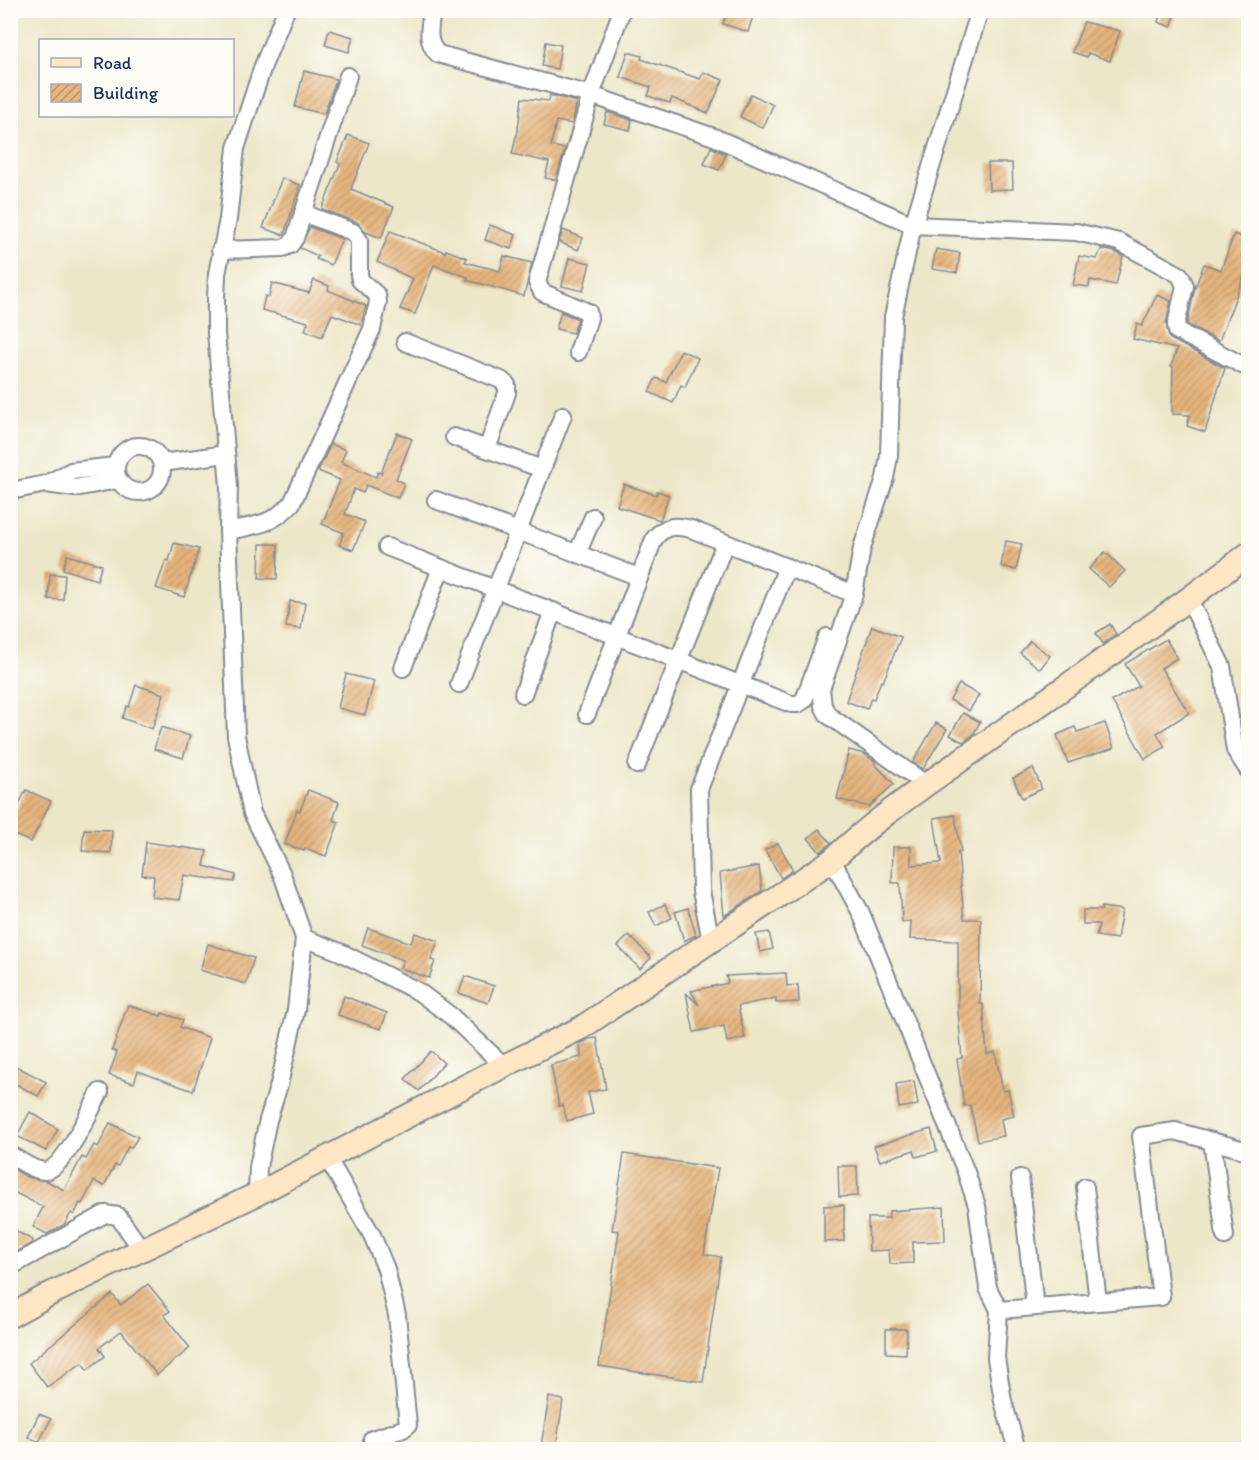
<svg xmlns="http://www.w3.org/2000/svg" width="1259" height="1460" viewBox="0 0 1259 1460" font-family="Itim,sans-serif">
<style>
.building{fill:url(#building-hatch)}
.lines{fill:none;stroke-linecap:round;stroke-linejoin:round}
.street-casing{stroke:#848b94;stroke-width:20}
.secondary-casing{stroke:#848b94;stroke-width:26}
.street{stroke:#fff;stroke-width:16}
.secondary{stroke:#fce6c4;stroke-width:22}
</style>
<defs>
<pattern id="building-hatch" width="6" height="6" patternUnits="userSpaceOnUse" patternTransform="scale(1.5)"><rect width="6" height="6" fill="#e7b57d"/><path d="M-1 1l2-2M0 6l6-6M5 7l2-2" fill="none" stroke="#ba946a"/></pattern>
</defs>
<rect width="100%" height="100%" fill="#fdfcf7"/>
<filter id="ink" filterUnits="userSpaceOnUse"><feTurbulence type="fractalNoise" baseFrequency=".0167" numOctaves="2"/><feDisplacementMap in="SourceGraphic" scale="12" xChannelSelector="R" yChannelSelector="G"/><feConvolveMatrix kernelMatrix="1 2 1 2 8 2 1 2 1" color-interpolation-filters="sRGB"/></filter>
<filter id="wash" filterUnits="userSpaceOnUse"><feTurbulence type="fractalNoise" baseFrequency=".008" numOctaves="4" result="noise"/><feDisplacementMap in="SourceGraphic" scale="24" xChannelSelector="R" yChannelSelector="G"/><feGaussianBlur stdDeviation="1.35" result="paint"/><feColorMatrix in="noise" values="0 0 0 0 0 0 0 0 0 0 0 0 0 0 0 0 0 1.4 0 .05"/><feComposite in="paint" operator="in"/></filter>
<g filter="url(#wash)">
<rect width="100%" height="100%" fill="#ede7c9"/>
<g id="blocks">
<g class="building">
<polygon points="727,10 755,10 748,32 723,24"/>
<polygon points="1162,10 1177,10 1171,27 1158,22"/>
<polygon points="1084,22 1120,31 1110,61 1088,53 1087,57 1072,52"/>
<polygon points="329,30 353,37 349,52 325,45"/>
<polygon points="546,42 561,45 557,69 542,66"/>
<polygon points="628,52 642,56 641,59 700,79 703,72 723,80 708,113 672,98 670,103 648,96 651,87 620,77"/>
<polygon points="304,71 336,79 324,114 295,107"/>
<polygon points="751,94 773,105 763,128 740,117"/>
<polygon points="550,95 577,102 572,124 556,121 551,146 565,149 556,180 545,178 549,162 512,154 516,136 517,136 522,98 549,101"/>
<polygon points="607,112 632,120 630,130 604,124"/>
<polygon points="348,135 369,143 351,189 394,207 381,238 366,232 357,222 322,209 340,164 337,162"/>
<polygon points="711,147 726,154 719,170 704,164"/>
<polygon points="988,163 1012,163 1013,189 989,190"/>
<polygon points="282,178 300,185 284,235 263,228"/>
<polygon points="490,225 516,235 511,249 485,240"/>
<polygon points="310,227 342,239 331,265 316,259 318,256 300,248"/>
<polygon points="563,230 583,238 578,250 559,242"/>
<polygon points="390,231 445,252 446,250 467,258 465,262 500,271 504,256 532,263 524,296 467,280 468,277 434,265 415,314 400,309 413,279 377,262"/>
<polygon points="1234,234 1248,239 1248,265 1219,341 1187,324 1195,288 1204,264 1221,270"/>
<polygon points="936,249 960,253 957,273 932,269"/>
<polygon points="1101,249 1115,252 1123,256 1116,285 1090,280 1089,287 1073,285 1079,256 1097,259"/>
<polygon points="569,258 590,263 583,291 562,286"/>
<polygon points="314,280 329,286 328,290 366,306 361,325 332,314 322,337 305,330 308,322 262,310 265,296 269,297 272,283 309,293"/>
<polygon points="1157,295 1171,301 1166,323 1169,338 1225,368 1205,432 1187,426 1190,415 1172,414 1173,367 1171,366 1177,349 1133,339 1137,324 1142,326"/>
<polygon points="561,312 578,319 573,333 556,329"/>
<polygon points="681,350 698,358 685,387 681,385 673,403 649,392 656,378 666,382"/>
<polygon points="397,433 412,439 396,479 404,483 398,498 366,485 363,493 354,489 345,514 365,522 353,550 339,545 344,533 322,524 340,480 318,471 331,444 346,450 341,462 376,477 378,472 381,473"/>
<polygon points="624,484 656,495 657,491 669,495 660,520 617,506"/>
<polygon points="1006,541 1022,544 1016,570 1001,566"/>
<polygon points="174,543 199,549 184,597 156,588 166,560 169,561"/>
<polygon points="260,544 278,544 277,579 259,578"/>
<polygon points="1105,552 1125,571 1109,587 1089,569"/>
<polygon points="67,555 102,565 97,580 63,569"/>
<polygon points="50,574 65,575 63,600 48,599"/>
<polygon points="290,601 305,603 301,629 286,627"/>
<polygon points="1110,624 1116,634 1103,644 1096,633"/>
<polygon points="872,626 901,637 883,682 881,681 874,699 871,698 867,709 846,701"/>
<polygon points="1166,639 1177,658 1161,668 1189,713 1157,733 1165,747 1145,759 1112,701 1139,686 1125,664"/>
<polygon points="1030,641 1050,656 1040,669 1020,653"/>
<polygon points="346,674 374,681 365,715 338,708"/>
<polygon points="959,684 979,695 969,711 950,700"/>
<polygon points="136,685 164,694 152,729 122,718 127,706 129,707"/>
<polygon points="963,713 980,722 973,735 963,742 950,735"/>
<polygon points="936,723 947,729 923,769 913,762"/>
<polygon points="1105,723 1114,748 1068,763 1057,735 1075,727 1077,732"/>
<polygon points="161,727 190,736 183,758 154,749"/>
<polygon points="849,750 864,754 876,762 875,764 894,784 869,807 837,799"/>
<polygon points="1033,768 1042,789 1022,798 1013,778"/>
<polygon points="26,790 51,801 31,842 10,833 10,823"/>
<polygon points="308,790 339,802 333,820 339,822 326,856 305,848 304,851 285,844 297,810 300,811"/>
<polygon points="955,815 961,852 958,852 964,919 981,919 980,1004 983,1004 987,1054 995,1052 1003,1091 1008,1090 1014,1116 1001,1119 1004,1136 978,1141 970,1105 964,1106 957,1059 962,1058 958,1011 958,941 910,939 911,921 902,922 900,883 892,883 893,847 911,847 911,865 941,863 934,818"/>
<polygon points="84,829 112,830 111,853 82,851"/>
<polygon points="819,829 831,843 820,852 808,838"/>
<polygon points="146,842 207,851 204,866 236,875 234,882 184,875 179,900 152,897 154,876 142,875"/>
<polygon points="778,843 793,870 781,878 765,850"/>
<polygon points="759,866 762,891 724,916 720,873"/>
<polygon points="665,904 672,918 656,926 649,912"/>
<polygon points="1102,907 1122,910 1117,939 1096,936 1099,924 1083,924 1083,910 1101,910"/>
<polygon points="688,908 696,935 684,941 675,912"/>
<polygon points="368,928 411,943 415,933 438,941 431,960 435,961 429,978 400,968 403,960 362,945"/>
<polygon points="769,932 773,949 760,952 756,934"/>
<polygon points="629,935 651,958 640,969 618,946"/>
<polygon points="208,944 254,958 246,984 200,970"/>
<polygon points="786,973 787,986 798,985 799,1002 776,1003 776,998 738,1006 745,1038 727,1042 724,1026 694,1032 686,993 699,1005 691,991 728,983 726,976"/>
<polygon points="465,976 494,986 488,1003 459,993"/>
<polygon points="344,996 387,1013 381,1029 338,1015"/>
<polygon points="128,1005 161,1016 162,1013 183,1020 180,1027 210,1038 193,1091 138,1071 134,1083 109,1075 117,1052 112,1050"/>
<polygon points="597,1038 606,1089 588,1092 593,1114 567,1121 563,1105 559,1106 551,1065 581,1057 580,1044 589,1039"/>
<polygon points="431,1051 444,1063 419,1091 405,1079"/>
<polygon points="10,1063 46,1082 38,1096 10,1081"/>
<polygon points="914,1081 918,1105 899,1108 896,1084"/>
<polygon points="30,1112 58,1129 46,1151 17,1136"/>
<polygon points="110,1123 138,1137 131,1148 128,1147 118,1166 115,1165 104,1186 94,1181 82,1204 80,1203 74,1215 71,1213 65,1224 47,1234 33,1227 43,1207 10,1190 10,1167 27,1177 47,1181 64,1190 82,1157 86,1159 94,1145 98,1147"/>
<polygon points="931,1129 937,1151 916,1157 914,1150 880,1161 874,1146"/>
<polygon points="624,1154 718,1168 704,1254 721,1257 703,1382 599,1366 619,1231 612,1230"/>
<polygon points="838,1166 857,1166 858,1196 839,1197"/>
<polygon points="844,1205 844,1241 824,1242 824,1206"/>
<polygon points="944,1207 945,1241 913,1242 913,1263 890,1264 889,1250 869,1251 868,1218 889,1218 889,1211"/>
<polygon points="10,1228 33,1240 32,1243 14,1253 10,1251"/>
<polygon points="148,1284 170,1311 164,1315 190,1348 157,1375 121,1331 99,1348 105,1356 87,1370 82,1363 47,1387 29,1363 112,1294 121,1305"/>
<polygon points="886,1329 907,1329 906,1354 886,1353"/>
<polygon points="549,1397 563,1400 556,1448 541,1446"/>
<polygon points="39,1414 51,1419 39,1442 28,1437"/>
</g>
</g>
</g>
<g filter="url(#ink)">
<use href="#blocks" fill-opacity="0" stroke="#848b94" stroke-width="1.5"/>
<g class="lines">
<defs>
<g id="street">
<path d="M432 10C430 27 425 41 438 54L591 95 714 137 913 225 1076 232 1119 242 1180 275 1185 286 1176 325 1177 331 1248 368"/>
<polyline points="220,250 283,248 290,245 295,238 348,76"/>
<polyline points="405,342 501,380 507,385 507,393 487,449"/>
<polyline points="578,352 589,318 588,312 542,292 537,282 591,95 622,10"/>
<polyline points="454,437 542,469"/>
<circle cx="139" cy="469" r="23"/>
<polyline points="162,463 226,454"/>
<polyline points="46,484 75,488 117,480"/>
<polyline points="10,491 46,484 71,471 115,466"/>
<polyline points="436,500 639,577"/>
<path d="M228 531C256 525 272 525 292 503L372 329 378 302 377 295 360 280 359 274V240L353 232 303 213"/>
<polyline points="387,547 791,704 798,704 804,700 827,637"/>
<polyline points="577,554 593,517"/>
<polyline points="854,594 862,548 885,478 889,456 893,317 913,225 980,10"/>
<polyline points="1189,600 1222,666 1235,750 1248,770"/>
<polyline points="403,668 441,568"/>
<polyline points="459,684 563,415"/>
<polyline points="523,694 553,611"/>
<path d="M587 714 654 539C665 525 674 525 691 529L854 594 821 689 823 706 828 715 927 785"/>
<polyline points="637,765 725,543"/>
<polyline points="832,860 861,913 966,1172 977,1206 988,1288 999,1310 996,1358 1003,1401 1017,1450"/>
<polyline points="304,938 340,952 419,992 451,1016 504,1066"/>
<polyline points="711,941 701,891 699,789 787,567"/>
<polyline points="1212,1141 1225,1236"/>
<path d="M10 1155C20 1160 33 1171 45 1171 64 1169 91 1109 100 1092"/>
<polyline points="328,1159 372,1235 386,1269 397,1315 408,1425 403,1429 372,1439"/>
<polyline points="1020,1178 1035,1307"/>
<polyline points="1085,1187 1098,1302"/>
<polyline points="257,1194 258,1167 268,1120 279,1085 296,1010 304,938 282,874 252,813 236,736 228,531 229,486 216,333 216,298 217,274 228,219 236,148 263,66 286,10"/>
<polyline points="10,1267 105,1214 118,1216 142,1250"/>
<polyline points="999,1310 1161,1297 1141,1136 1175,1131 1248,1151"/>
</g>
<path id="secondary" d="M10 1316 50 1294 257 1194 504 1066 581 1028 832 860C879 815 935 779 988 741 1076 679 1164 619 1248 554"/>
</defs>
<use href="#street" class="street-casing"/>
<use href="#secondary" class="secondary-casing"/>
<use href="#street" class="street"/>
<use href="#secondary" class="secondary"/>
</g>
</g>
<rect width="1259" height="1460" fill="none" stroke="#fdfcf7" stroke-width="36"/>
<rect x="39" y="39" width="195" height="78" fill="#fdfcf7" stroke="#a3aaba" stroke-width="1.5"/>
<rect x="51" y="58" width="30" height="9" fill="#fce6c4" stroke="#a3aaba" stroke-width="1.5"/>
<text x="93" y="69" font-size="18" fill="#1b2f5e">Road</text>
<rect x="51" y="84" width="30" height="18" fill="url(#building-hatch)" stroke="#a3aaba" stroke-width="1.5"/>
<text x="93" y="99" font-size="18" fill="#1b2f5e">Building</text>
</svg>
